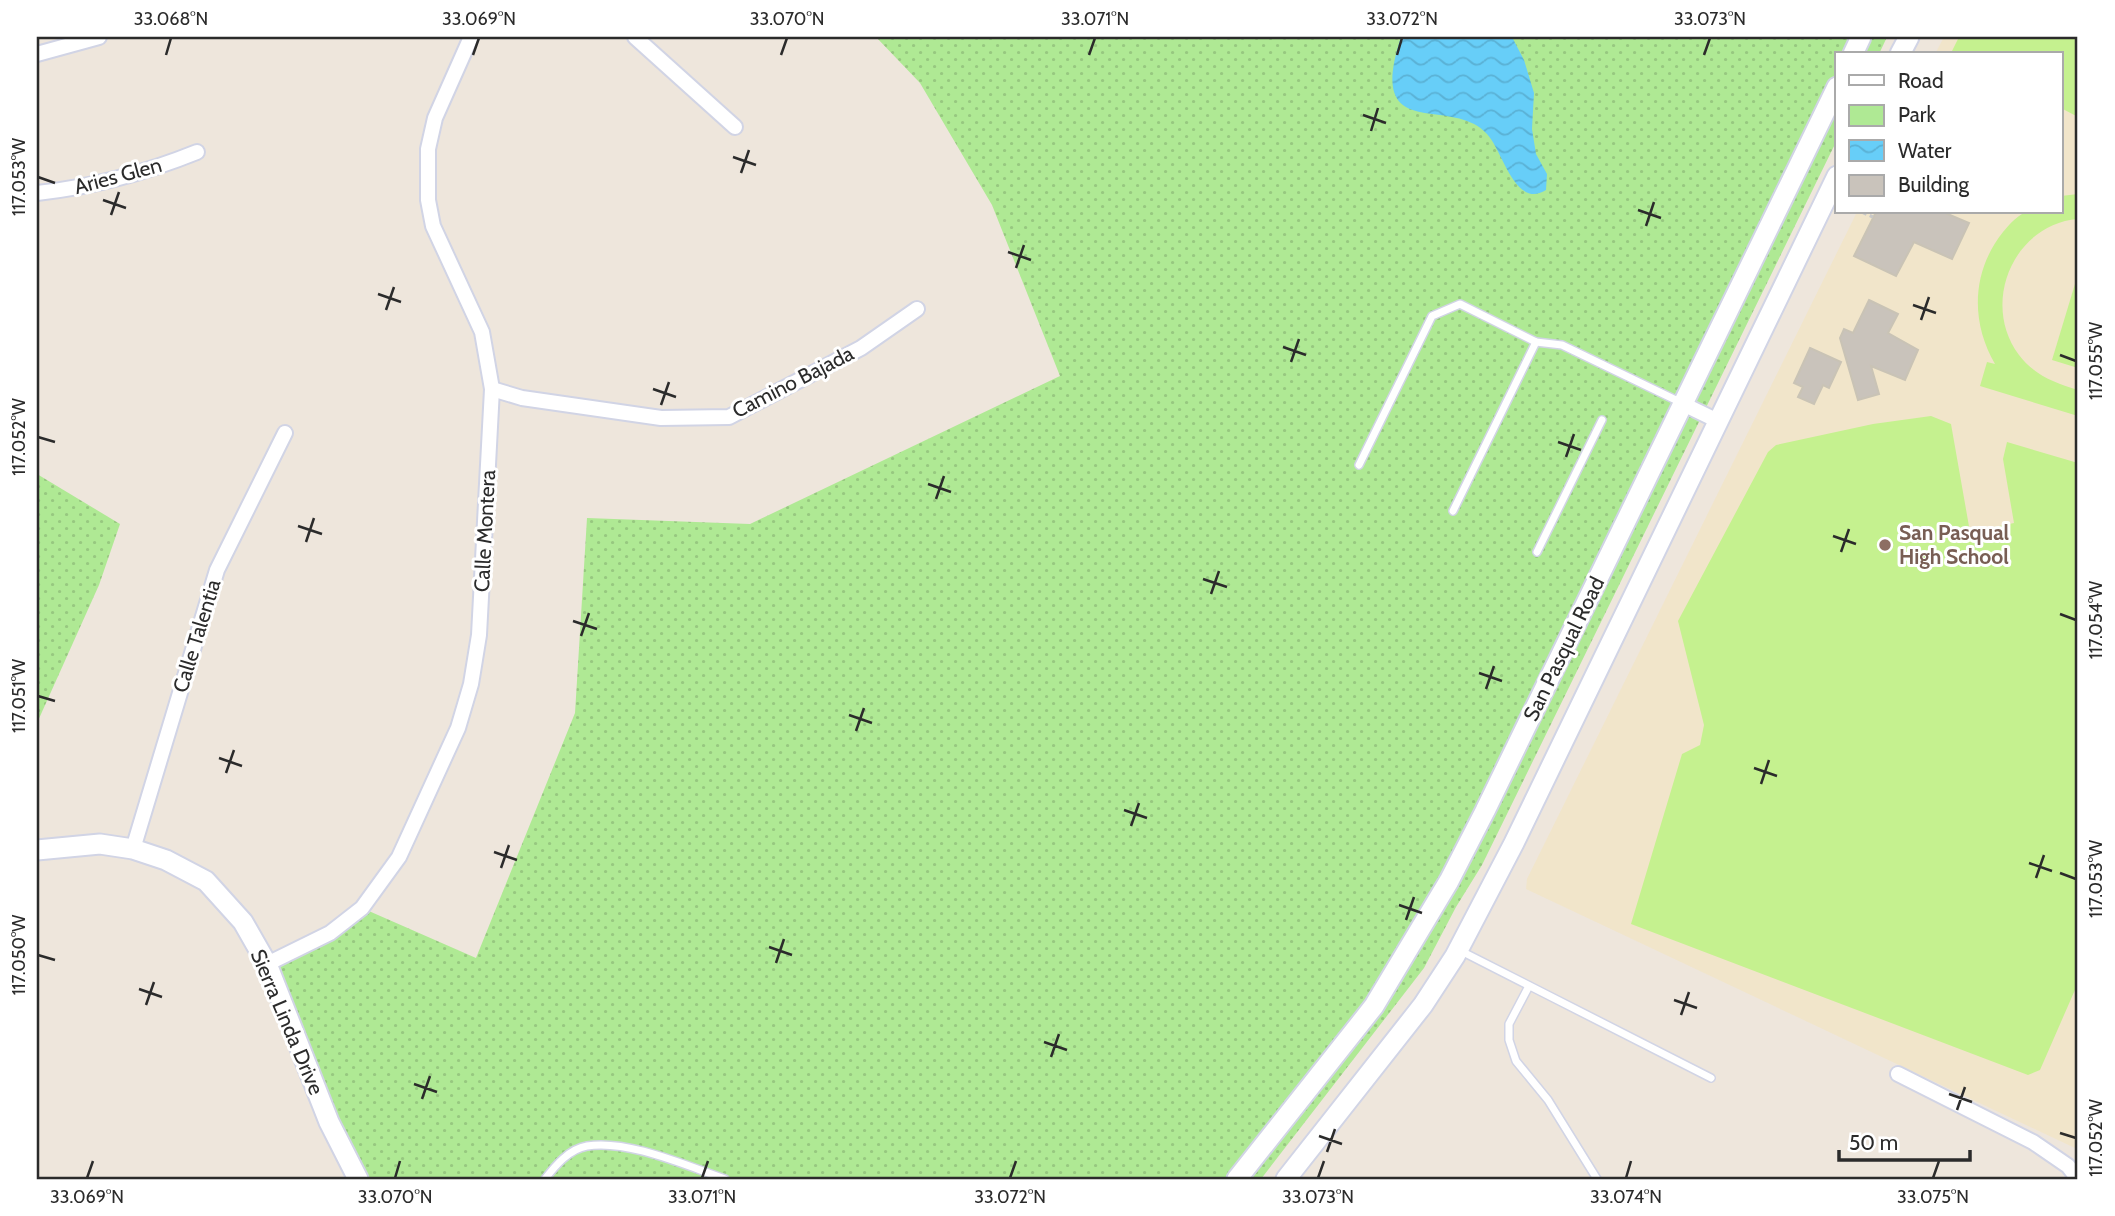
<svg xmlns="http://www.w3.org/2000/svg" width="2115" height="1216" viewBox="0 0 2115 1216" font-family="Cabin,sans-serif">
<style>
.education{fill:#f1e5ca}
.green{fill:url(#green-dots)}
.pitch{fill:#c5f18f}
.water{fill:url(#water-waves)}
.building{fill:#c9c3bb;stroke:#c9c3b5;stroke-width:2}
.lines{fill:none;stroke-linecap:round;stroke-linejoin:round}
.lane-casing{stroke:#d1d4e5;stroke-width:10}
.street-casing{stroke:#d1d4e5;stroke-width:18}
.secondary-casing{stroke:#d1d4e5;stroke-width:23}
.path{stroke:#c8c8c8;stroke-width:3.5;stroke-dasharray:5 3.5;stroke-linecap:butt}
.lane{stroke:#fff;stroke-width:7}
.street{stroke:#fff;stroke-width:14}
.secondary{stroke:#fff;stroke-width:19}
.ticks{fill:none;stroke:#2b2b2b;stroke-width:2.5}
.education-dot{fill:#8d6e63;stroke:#fff;stroke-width:2.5}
.labels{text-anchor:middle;stroke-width:6;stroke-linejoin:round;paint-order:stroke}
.street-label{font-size:21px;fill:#2b2b2b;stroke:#fff}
.education-label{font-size:21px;font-weight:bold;fill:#785e54;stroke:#fff;text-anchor:start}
.neatline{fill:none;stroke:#2b2b2b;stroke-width:2.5}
.ticks-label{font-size:18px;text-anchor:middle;fill:#2b2b2b}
</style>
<defs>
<pattern id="green-dots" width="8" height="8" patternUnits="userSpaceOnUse" patternTransform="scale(1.75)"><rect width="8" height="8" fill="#afe994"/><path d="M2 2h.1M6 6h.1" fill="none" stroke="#97c880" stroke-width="1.8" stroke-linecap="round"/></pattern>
<pattern id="water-waves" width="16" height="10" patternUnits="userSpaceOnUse" patternTransform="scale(1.75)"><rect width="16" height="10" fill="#67cef8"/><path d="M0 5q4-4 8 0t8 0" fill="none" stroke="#5ab1d5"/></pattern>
</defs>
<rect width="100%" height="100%" fill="#eee6dc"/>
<polygon class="education" points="1944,37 2078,37 2078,1136 2075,1148 1526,889 1527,879 1857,212 2061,212 2061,54 1935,54"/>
<g class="green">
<polygon points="876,37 1887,37 1879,54 1837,54 1837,140 1482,865 1456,907 1424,968 1261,1179 358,1179 267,964 362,908 476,958 575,713 587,518 750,524 1060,376 992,205 920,83"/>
<polygon points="37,474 120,524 99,585 37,723"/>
</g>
<g class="pitch">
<polygon points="1959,37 2078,37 2078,117 2061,108 2061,54 1954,54 1951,53"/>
<path d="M2078 194V219C2014 224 1980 303 2019 355 2034 375 2055 383 2078 390V416L1980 386 1987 362 1995 364C1970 321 1972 271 2003 232 2009 225 2019 213 2028 212 2038 210 2050 212 2061 212V196Z"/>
<polygon points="2078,274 2078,368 2052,360"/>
<polygon points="1931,416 1951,424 1970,532 2014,523 2003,459 2007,442 2078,463 2078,983 2040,1070 2028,1075 1631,924 1682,754 1700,745 1704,725 1678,621 1768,452 1776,445 1873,424"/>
</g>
<path class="water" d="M1401 37H1512L1524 60 1534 93 1532 129 1536 154 1547 174 1546 190C1515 210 1503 151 1487 134 1451 94 1365 146 1401 37Z"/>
<g class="building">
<polygon points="1876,212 1943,212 1969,223 1952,259 1914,242 1896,276 1854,256"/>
<polygon points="1869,300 1898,314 1888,333 1918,350 1905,380 1871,366 1879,394 1858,400 1840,338 1844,329 1853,333"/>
<polygon points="1810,348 1841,362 1829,388 1823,385 1814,404 1798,397 1803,387 1794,383"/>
</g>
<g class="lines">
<defs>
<g id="lane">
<polyline points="1359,465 1432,316 1460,304 1536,342 1562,345 1682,403"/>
<polyline points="1453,511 1536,342"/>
<polyline points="1537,552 1602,420"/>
<polyline points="1459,950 1711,1078"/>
<polyline points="1529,986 1509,1024 1509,1040 1516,1061 1548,1100 1597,1179"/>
<path d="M545 1179C555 1166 569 1149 587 1146 627 1139 687 1166 725 1179"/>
</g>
<g id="street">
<polyline points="635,37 735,127"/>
<polyline points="37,54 99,37"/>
<path d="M37 193C93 187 145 173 197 152"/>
<polyline points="492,389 522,398 661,418 729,417 861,348 917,309"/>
<polyline points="1683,404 1718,421"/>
<polyline points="133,849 217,570 285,433"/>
<polyline points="267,964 330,933 362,908 399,857 458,728 471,684 479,635 492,389 482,332 433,226 428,200 428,149 435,118 471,37"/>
<polyline points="1898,1074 2033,1142 2068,1166 2078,1179"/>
</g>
<g id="secondary">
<polyline points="1853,54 1861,37"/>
<polyline points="1900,54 1909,37"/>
<polyline points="37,850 100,844 133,849 166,860 206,881 243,922 267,964 329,1122 358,1179"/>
<polyline points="1237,1179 1374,1006 1449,881 1485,811 1837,87"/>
<polyline points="1286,1179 1423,1005 1455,956 1514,843 1837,176"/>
</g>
</defs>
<use href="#lane" class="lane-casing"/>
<use href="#street" class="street-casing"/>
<use href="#secondary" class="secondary-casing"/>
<polyline class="path" points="1862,212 1873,217"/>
<use href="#lane" class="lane"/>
<use href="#street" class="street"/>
<use href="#secondary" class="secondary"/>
</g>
<path class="ticks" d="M166 55 171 38M473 55 479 38M781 55 787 38M1089 55 1095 38M1397 55 1402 38M1704 55 1710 38M1363 115 1386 123M1371 131 1378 108M733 157 756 165M741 173 749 150M38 177 55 183M103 200 126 208M1638 210 1661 218M111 215 119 192M1646 226 1654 202M1008 252 1031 260M1016 268 1024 245M378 294 401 302M1913 305 1936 313M386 310 394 287M1921 320 1929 297M1283 347 1306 355M2060 355 2076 361M1291 362 1299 339M653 389 676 397M661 405 669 382M38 437 55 442M1558 442 1581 450M1566 457 1574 434M928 484 951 492M936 499 944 476M298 526 322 534M1833 536 1856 544M306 542 314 518M1841 552 1849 529M1203 579 1227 587M1211 594 1219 571M2060 614 2076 620M573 621 597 629M581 636 589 613M1479 673 1502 681M1486 689 1494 666M38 696 55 701M849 715 872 723M856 731 864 708M219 758 242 766M1754 768 1777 776M226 773 234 750M1761 784 1769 760M1124 810 1147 818M1131 826 1139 803M494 852 517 860M2029 863 2052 871M501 868 509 845M2060 873 2076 879M2036 878 2044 855M1399 905 1422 913M1406 920 1414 897M769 947 792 955M38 955 55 960M776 963 784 939M139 989 162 997M1674 1000 1697 1008M146 1005 154 982M1681 1015 1689 992M1044 1042 1067 1050M1051 1057 1059 1034M414 1084 437 1092M1949 1094 1972 1102M422 1099 430 1076M1957 1110 1965 1087M2060 1133 2076 1138M1319 1136 1342 1144M1327 1152 1335 1129M87 1178 93 1161M395 1178 400 1161M702 1178 708 1161M1010 1178 1016 1161M1318 1178 1324 1161M1626 1178 1631 1161M1933 1178 1939 1161"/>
<circle class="education-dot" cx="1885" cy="545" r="7"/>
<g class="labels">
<g class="street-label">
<text transform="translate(118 176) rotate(-15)" y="7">Aries Glen</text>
<text transform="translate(793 382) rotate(-27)" y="7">Camino Bajada</text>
<text transform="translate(485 531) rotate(-87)" y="7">Calle Montera</text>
<text transform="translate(197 636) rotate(-73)" y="7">Calle Talentia</text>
<text transform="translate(1564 649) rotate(-64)" y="7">San Pasqual Road</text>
<text transform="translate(287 1022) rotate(67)" y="7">Sierra Linda Drive</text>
</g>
<g class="education-label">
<text x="1899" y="540">San Pasqual<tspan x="1899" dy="24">High School</tspan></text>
</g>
</g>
<rect width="2115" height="1216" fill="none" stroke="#ffffff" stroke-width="77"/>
<rect x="1835" y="52" width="228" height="161" fill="#ffffff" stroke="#aaaaaa" stroke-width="2"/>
<rect x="1849" y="75" width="35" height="10" fill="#ffffff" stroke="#aaaaaa" stroke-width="2"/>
<text x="1898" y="88" font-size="21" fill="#2b2b2b">Road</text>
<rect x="1849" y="105" width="35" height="21" fill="#afe994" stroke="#aaaaaa" stroke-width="2"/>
<text x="1898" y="122" font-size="21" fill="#2b2b2b">Park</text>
<rect x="1849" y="140" width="35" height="21" fill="url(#water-waves)" stroke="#aaaaaa" stroke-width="2"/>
<text x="1898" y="158" font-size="21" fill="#2b2b2b">Water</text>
<rect x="1849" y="175" width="35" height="21" fill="#c9c3bb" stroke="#aaaaaa" stroke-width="2"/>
<text x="1898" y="192" font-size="21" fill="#2b2b2b">Building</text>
<path d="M1839 1150v10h131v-10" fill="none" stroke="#2b2b2b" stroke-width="3.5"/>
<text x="1849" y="1150" font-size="21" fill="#2b2b2b" stroke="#ffffff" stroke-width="5" paint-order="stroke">50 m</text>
<rect x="38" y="38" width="2038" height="1140" class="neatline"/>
<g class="ticks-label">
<text x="171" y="25">33.068°N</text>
<text x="479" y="25">33.069°N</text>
<text x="787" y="25">33.070°N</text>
<text x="1095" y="25">33.071°N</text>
<text x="1402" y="25">33.072°N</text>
<text x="1710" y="25">33.073°N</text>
<text transform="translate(19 177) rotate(-90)" y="6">117.053°W</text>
<text transform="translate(2096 361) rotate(-90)" y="6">117.055°W</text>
<text transform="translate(19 437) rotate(-90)" y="6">117.052°W</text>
<text transform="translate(2096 620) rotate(-90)" y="6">117.054°W</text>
<text transform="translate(19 696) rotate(-90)" y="6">117.051°W</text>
<text transform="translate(2096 879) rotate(-90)" y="6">117.053°W</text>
<text transform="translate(19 955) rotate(-90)" y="6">117.050°W</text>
<text transform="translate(2096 1138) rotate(-90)" y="6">117.052°W</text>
<text x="87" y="1203">33.069°N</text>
<text x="395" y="1203">33.070°N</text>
<text x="702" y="1203">33.071°N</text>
<text x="1010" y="1203">33.072°N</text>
<text x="1318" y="1203">33.073°N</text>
<text x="1626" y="1203">33.074°N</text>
<text x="1933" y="1203">33.075°N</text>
</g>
</svg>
